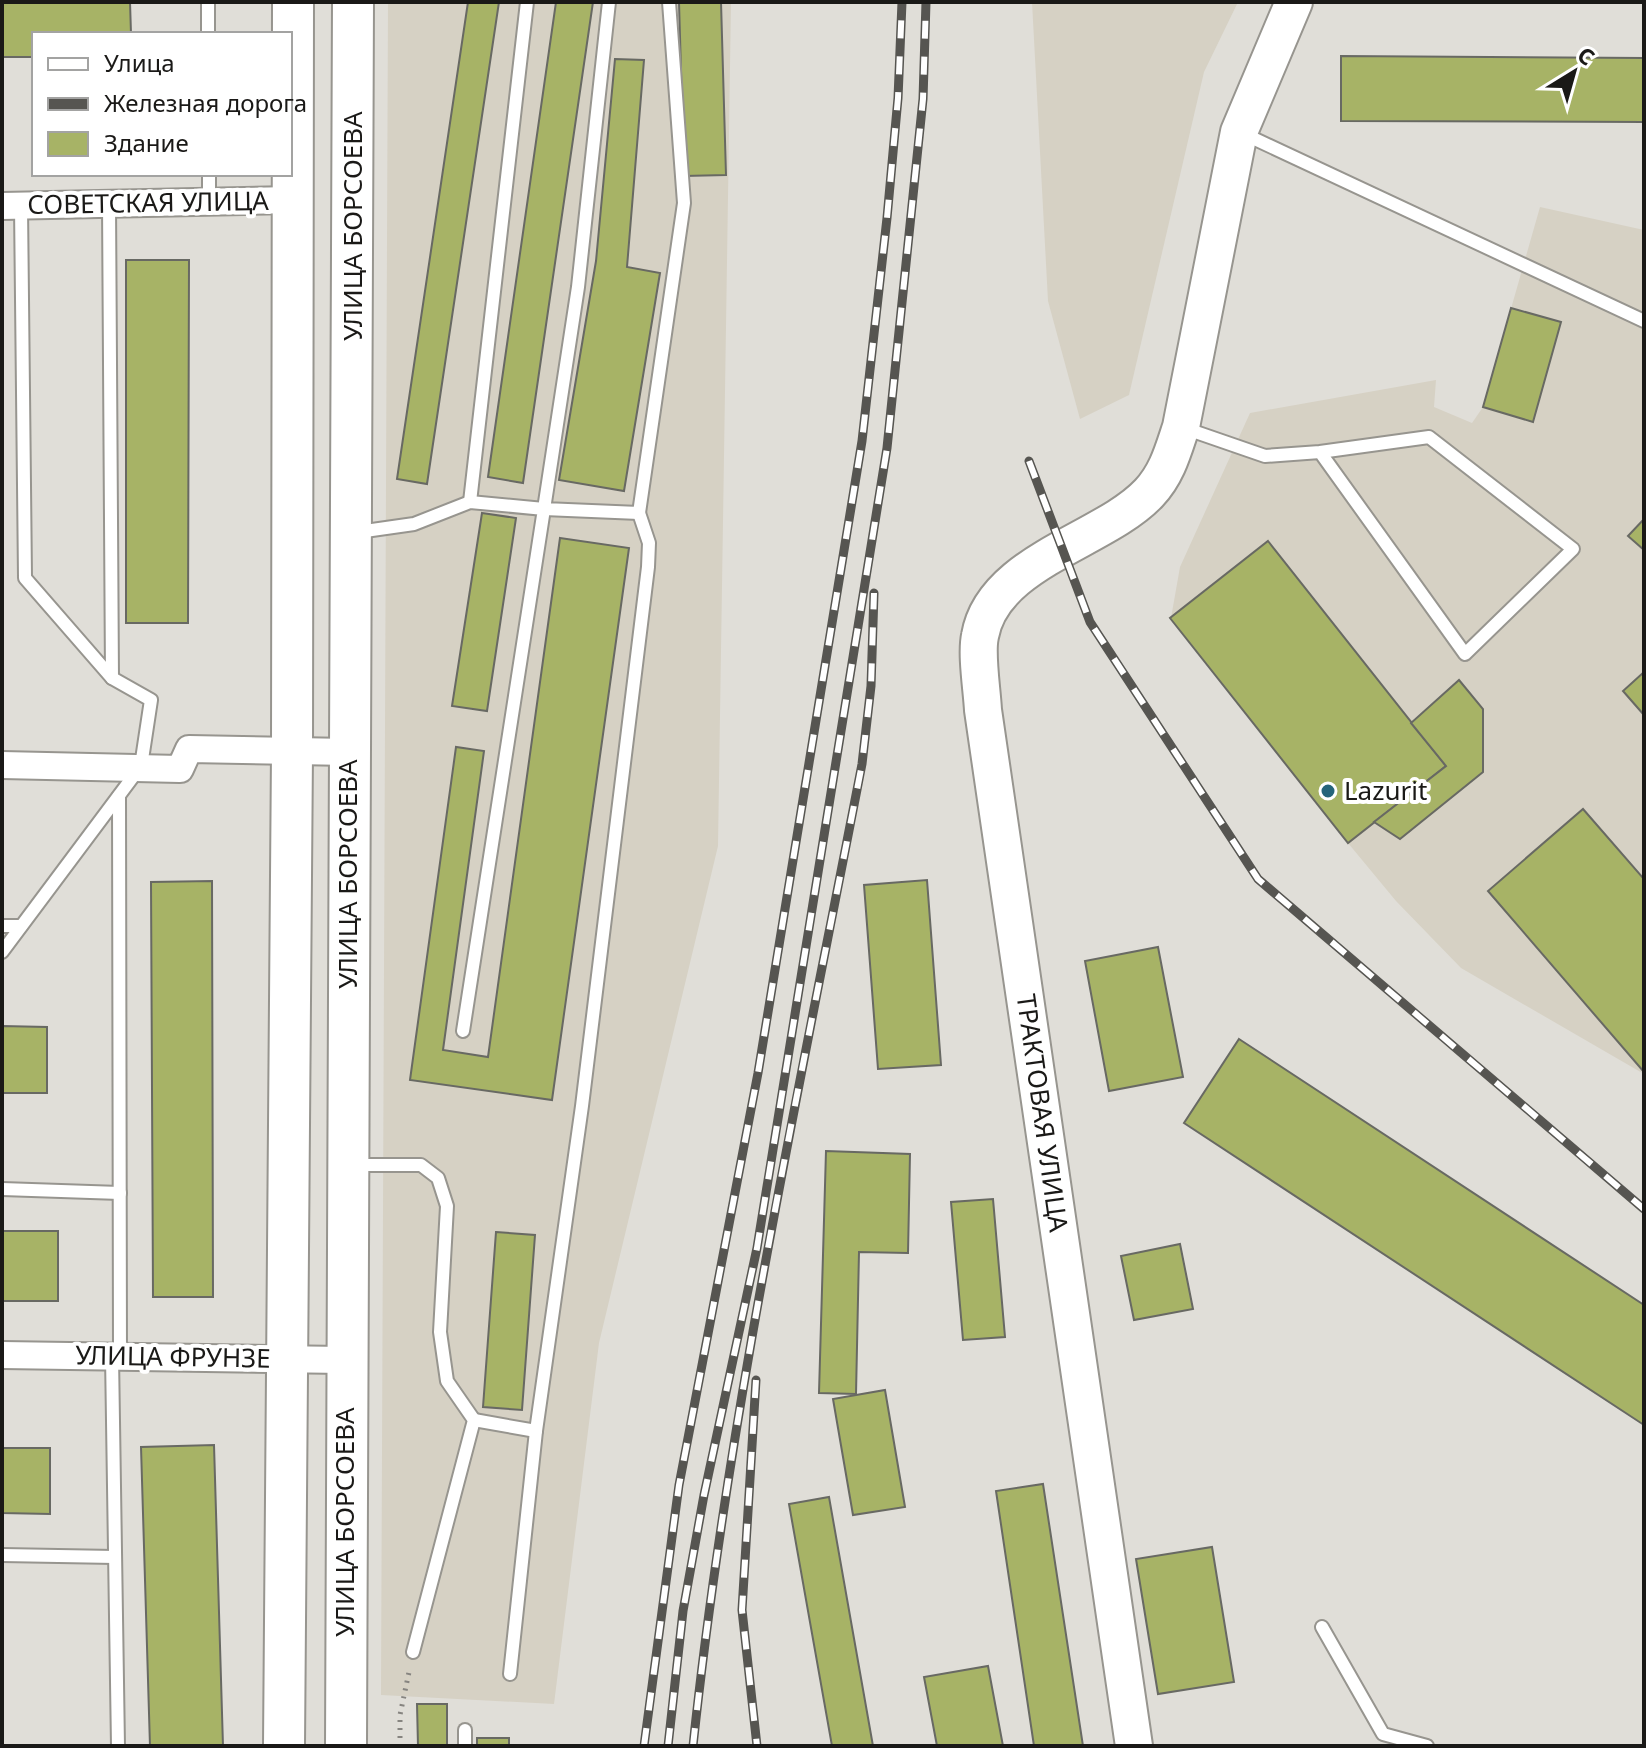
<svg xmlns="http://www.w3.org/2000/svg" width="1646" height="1748" viewBox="0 0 1646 1748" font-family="'Noto Sans',sans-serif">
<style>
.built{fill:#d6d1c4}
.building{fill:#a7b366;stroke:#686963;stroke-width:2}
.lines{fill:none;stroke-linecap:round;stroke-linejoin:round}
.service-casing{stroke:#97958f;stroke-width:16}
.minor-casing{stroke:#97958f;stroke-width:30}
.secondary-casing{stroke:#97958f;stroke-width:40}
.primary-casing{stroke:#97958f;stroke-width:44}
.path{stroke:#868480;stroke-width:5;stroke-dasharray:2 6;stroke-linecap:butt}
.service{stroke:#fff;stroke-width:12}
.minor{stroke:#fff;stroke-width:26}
.secondary{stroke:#fff;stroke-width:36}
.primary{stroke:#fff;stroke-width:40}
.rail-casing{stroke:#565551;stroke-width:9}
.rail{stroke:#fff;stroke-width:6;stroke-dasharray:18;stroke-linecap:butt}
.poi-dot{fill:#25647a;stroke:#fff;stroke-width:3}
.labels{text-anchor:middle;stroke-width:8;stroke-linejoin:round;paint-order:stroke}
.street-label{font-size:26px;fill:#1a1917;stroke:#fff}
.poi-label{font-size:26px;fill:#1a1917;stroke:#fff;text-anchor:start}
</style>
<rect width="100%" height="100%" fill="#e0ded8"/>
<g class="built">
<polygon points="388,2 731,2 718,846 599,1343 554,1704 381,1695"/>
<polygon points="1032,2 1238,2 1204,72 1129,395 1080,419 1048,301"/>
<polygon points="1540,207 1644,230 1644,1074 1461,968 1396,901 1348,843 1171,618 1180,567 1250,413 1436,380 1434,407 1472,423 1483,407"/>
</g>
<g class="building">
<polygon points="2,2 130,2 131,34 34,34 34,57 2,57"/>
<polygon points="468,2 499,2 427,484 397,479"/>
<polygon points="556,2 593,2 523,483 488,477"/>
<polygon points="679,2 721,2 726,175 684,176"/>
<polygon points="1341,56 1644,58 1644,122 1341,121"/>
<polygon points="615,59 644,60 627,267 660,273 624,491 559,480 596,261"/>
<polygon points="126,260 189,260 188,623 126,623"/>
<polygon points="1511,308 1561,322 1533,422 1483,407"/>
<polygon points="482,513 516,518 487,711 452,706"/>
<polygon points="1644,519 1644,550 1628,536"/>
<polygon points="560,538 629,548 552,1100 410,1080 456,747 484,751 443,1050 488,1057"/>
<polygon points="1268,541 1446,766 1348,843 1170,618"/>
<polygon points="1644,672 1644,715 1623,691"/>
<polygon points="1459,680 1483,709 1483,772 1400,839 1374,822 1446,766 1411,723"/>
<polygon points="1583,809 1644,879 1644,1072 1488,891"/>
<polygon points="927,880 941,1065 878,1069 864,885"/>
<polygon points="212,881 213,1297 153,1297 151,882"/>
<polygon points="1158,947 1183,1077 1109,1091 1085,961"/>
<polygon points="2,1026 47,1027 47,1093 2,1093"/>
<polygon points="1239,1039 1644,1305 1644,1425 1184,1123"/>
<polygon points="826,1151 910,1154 908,1253 859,1252 856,1394 819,1393"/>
<polygon points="993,1199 1005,1337 963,1340 951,1202"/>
<rect x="2" y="1231" width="56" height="70"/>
<polygon points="496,1232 535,1235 522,1410 483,1407"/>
<polygon points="1180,1244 1193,1309 1134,1320 1121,1256"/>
<polygon points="885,1390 905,1507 853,1515 833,1399"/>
<polygon points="214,1445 223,1746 150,1746 141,1447"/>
<polygon points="2,1448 50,1448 50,1514 2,1513"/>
<polygon points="1043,1484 1083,1746 1034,1746 996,1491"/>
<polygon points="829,1497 873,1746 832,1746 789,1504"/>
<polygon points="1212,1547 1234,1682 1158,1694 1136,1559"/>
<polygon points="988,1666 1003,1746 937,1746 924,1677"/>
<polygon points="417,1704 447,1704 447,1746 418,1746"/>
<rect x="477" y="1738" width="32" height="8"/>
</g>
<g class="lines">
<defs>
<g id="service">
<polyline points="208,2 208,34"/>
<polyline points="609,2 578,287 544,509 639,513 684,203 669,2"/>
<polyline points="1242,133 1644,321"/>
<polyline points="209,174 209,202"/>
<polyline points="109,204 112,678"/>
<polyline points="1184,428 1265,456 1320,452 1465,654 1573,549 1429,437 1320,452"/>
<polyline points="470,502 527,2"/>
<polyline points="358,532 414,524 470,502 544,509 463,1031"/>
<polyline points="119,796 120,1356"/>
<polyline points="2,926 21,926"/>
<polyline points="2,952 141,766 151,700 112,678 25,578 21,206"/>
<polyline points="354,1165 421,1165 438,1178 447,1206 440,1332 447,1381 474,1420 413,1652"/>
<polyline points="2,1189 120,1193"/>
<polyline points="112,1356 118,1746"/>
<polyline points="474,1420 536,1431"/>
<polyline points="2,1555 115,1557"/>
<polyline points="1322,1627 1383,1734 1427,1746"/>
<polyline points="510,1674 536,1431 582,1106 648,567 649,543 639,513"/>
<polyline points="465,1730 465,1746"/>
</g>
<g id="minor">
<polyline points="2,206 293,200"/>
<polyline points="2,765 180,769 189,749 349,752"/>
<polyline points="2,1355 344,1360"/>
</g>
<path id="secondary" d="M1134 1746 983 710C982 690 976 654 980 636 993 561 1104 541 1149 493 1167 474 1173 451 1181 427L1239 132 1294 2"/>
<g id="primary">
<polyline points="284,1746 292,752 293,2"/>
<path d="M346 1746C344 1165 355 583 353 2"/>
</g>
</defs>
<use href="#service" class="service-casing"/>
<use href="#minor" class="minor-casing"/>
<use href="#secondary" class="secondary-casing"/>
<use href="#primary" class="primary-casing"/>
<polyline class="path" points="400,1746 400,1715 409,1672"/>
<use href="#service" class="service"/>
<use href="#minor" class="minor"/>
<use href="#secondary" class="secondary"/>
<use href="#primary" class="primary"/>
<defs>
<g id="rail">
<polyline points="1029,461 1090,622 1258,879 1644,1209"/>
<polyline points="756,1380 742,1610 757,1746"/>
<polyline points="644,1746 679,1485 758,1073 862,441 887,218 898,98 902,2"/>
<polyline points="668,1746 683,1611 704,1495 757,1248 887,448 923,99 926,2"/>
<path d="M693 1746C728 1416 799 1090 862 764L871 686 874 593"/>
</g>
</defs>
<use href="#rail" class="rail-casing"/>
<use href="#rail" class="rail"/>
</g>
<circle class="poi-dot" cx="1328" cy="791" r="8"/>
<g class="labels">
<g class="street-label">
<text transform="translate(148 203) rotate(-1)" y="9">СОВЕТСКАЯ УЛИЦА</text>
<text transform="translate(353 226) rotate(-90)" y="9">УЛИЦА БОРСОЕВА</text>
<text transform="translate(348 874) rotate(-90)" y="9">УЛИЦА БОРСОЕВА</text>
<text transform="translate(1042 1113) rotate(82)" y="9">ТРАКТОВАЯ УЛИЦА</text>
<text transform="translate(173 1357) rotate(1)" y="9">УЛИЦА ФРУНЗЕ</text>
<text transform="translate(345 1522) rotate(-90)" y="9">УЛИЦА БОРСОЕВА</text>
</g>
<g class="poi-label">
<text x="1344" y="800">Lazurit</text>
</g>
</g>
<rect width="1646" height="1748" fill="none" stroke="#1a1917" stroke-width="8"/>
<rect x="32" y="32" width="260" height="144" fill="#ffffff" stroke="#a3a3a2" stroke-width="2"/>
<rect x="48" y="58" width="40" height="12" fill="#ffffff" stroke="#a3a3a2" stroke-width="2"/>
<text x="104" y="72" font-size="24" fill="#1a1917">Улица</text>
<rect x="48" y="98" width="40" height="12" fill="#565551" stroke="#a3a3a2" stroke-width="2"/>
<text x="104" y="112" font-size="24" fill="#1a1917">Железная дорога</text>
<rect x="48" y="132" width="40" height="24" fill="#a7b366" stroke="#a3a3a2" stroke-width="2"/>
<text x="104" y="152" font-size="24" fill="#1a1917">Здание</text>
<g transform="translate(1574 72) rotate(37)" stroke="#ffffff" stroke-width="6" paint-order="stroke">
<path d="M0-6L14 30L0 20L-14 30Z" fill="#1a1917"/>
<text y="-12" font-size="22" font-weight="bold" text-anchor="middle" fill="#1a1917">С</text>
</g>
</svg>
